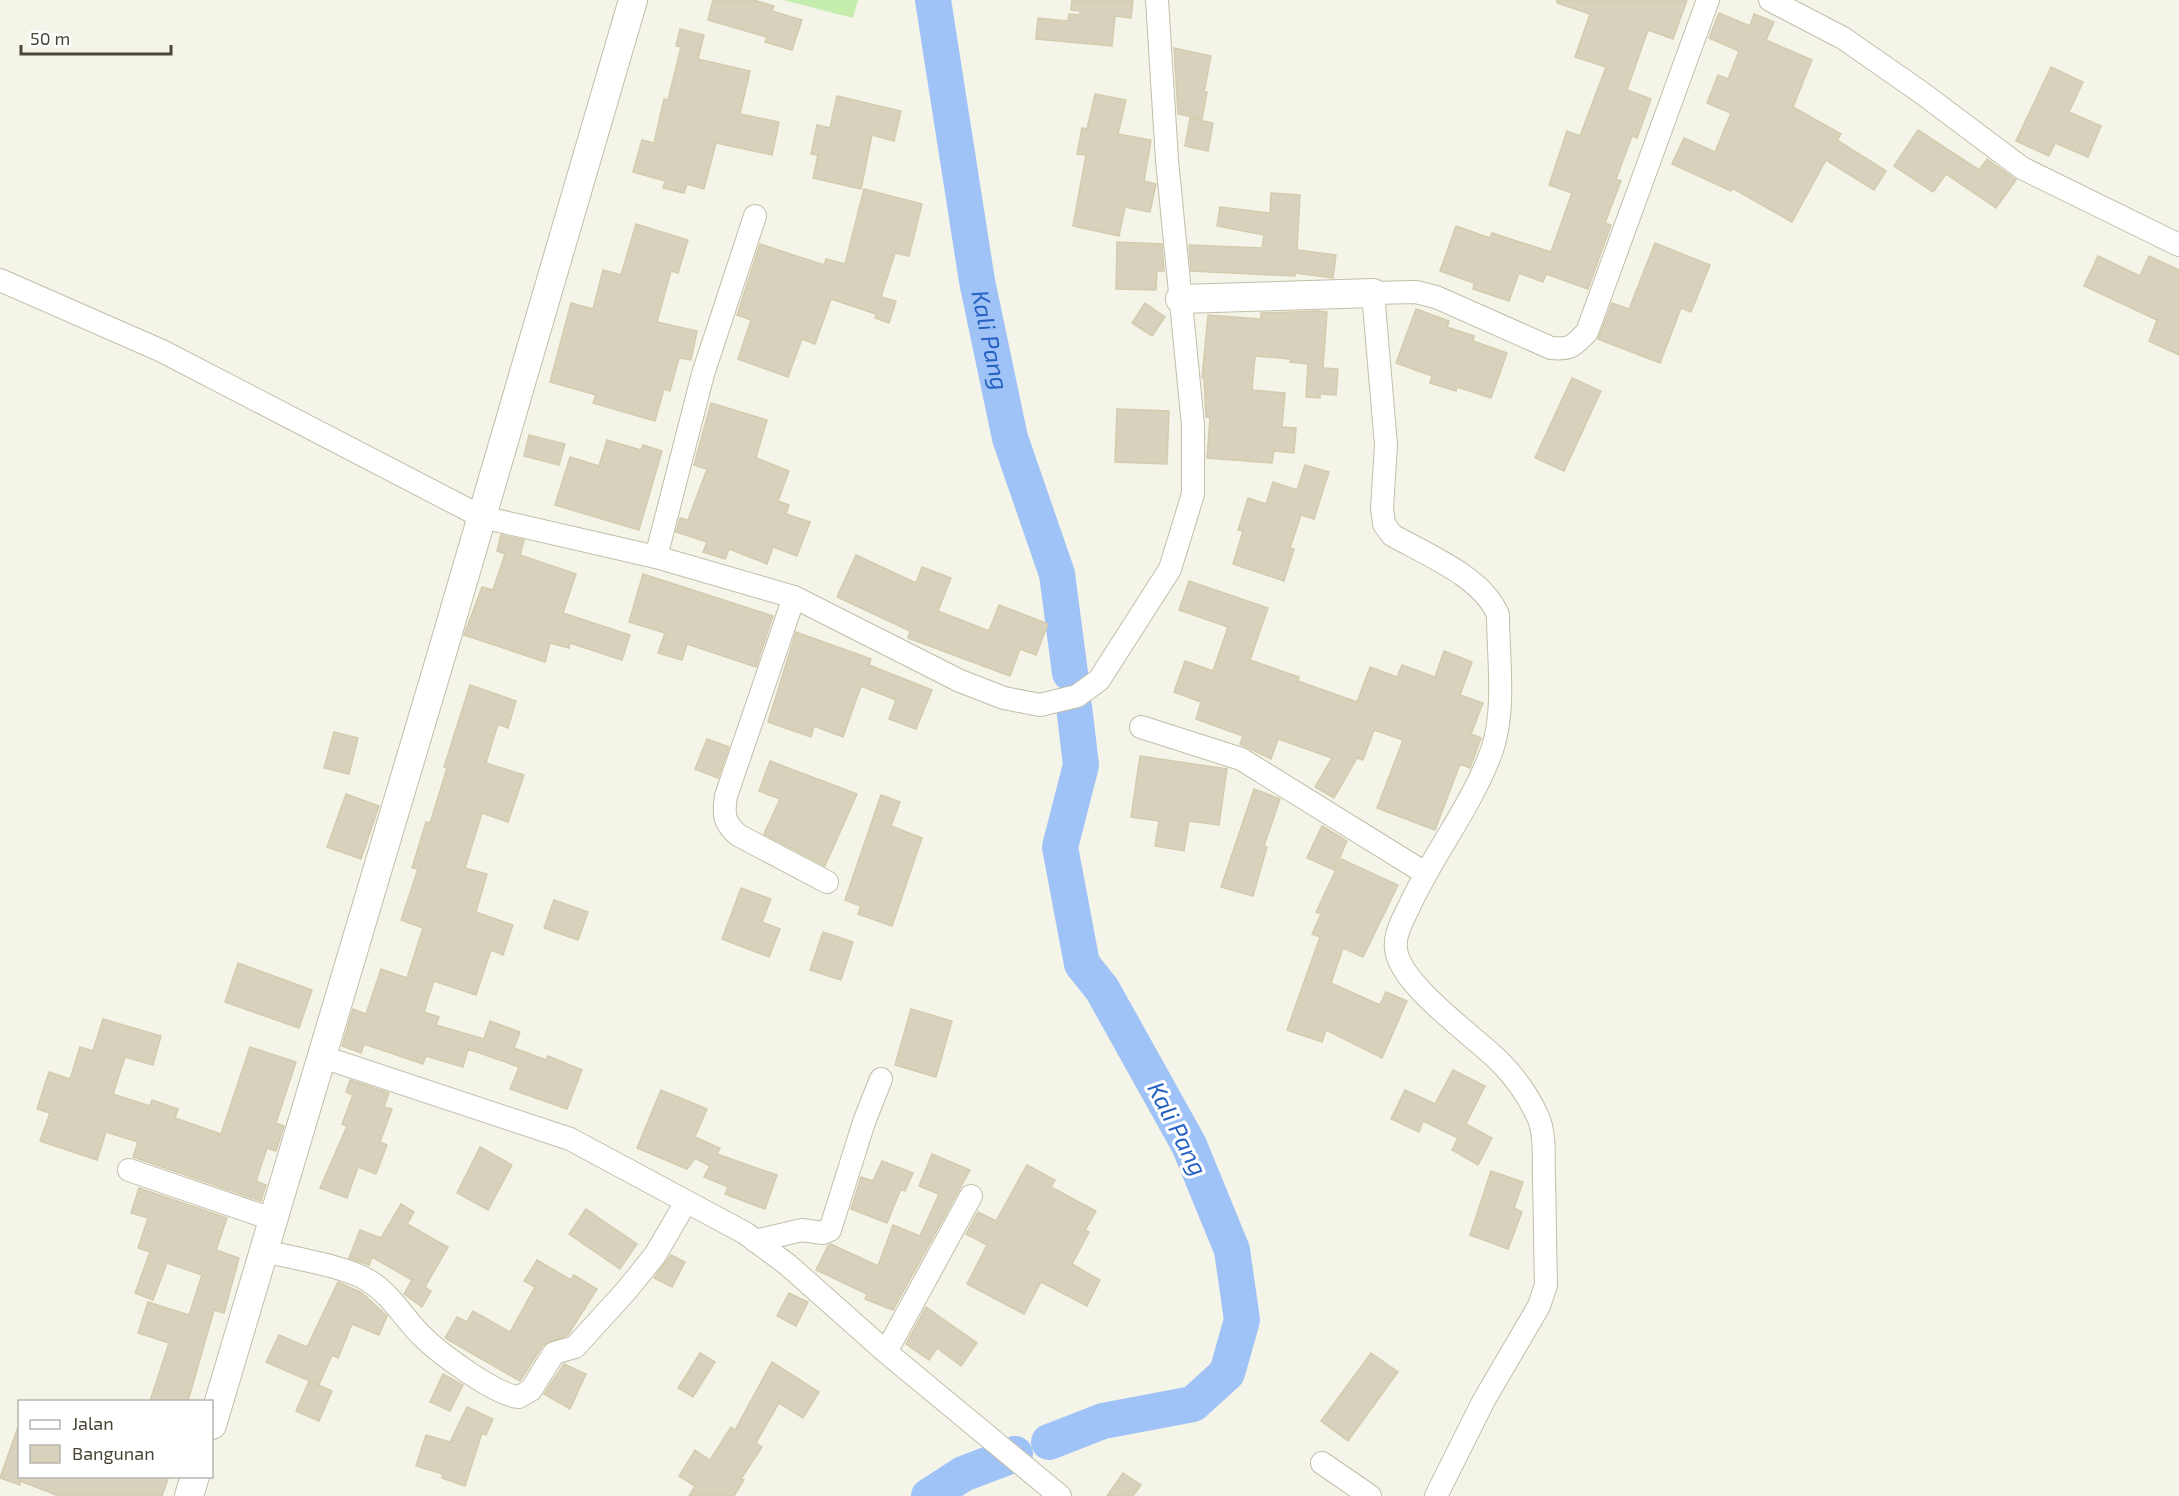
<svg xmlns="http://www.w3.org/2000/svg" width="2179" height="1496" viewBox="0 0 2179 1496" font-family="'Exo 2',sans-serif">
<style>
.green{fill:#c4edae}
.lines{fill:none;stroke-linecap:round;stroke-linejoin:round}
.river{stroke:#a0c3f7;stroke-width:36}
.building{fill:#d8d2bc;stroke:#d3ccaf;stroke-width:1.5}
.minor-casing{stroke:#c2beaa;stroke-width:24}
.tertiary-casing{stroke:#c2beaa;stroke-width:30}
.minor{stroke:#fff;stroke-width:22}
.tertiary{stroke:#fff;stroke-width:28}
.labels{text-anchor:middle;stroke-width:6;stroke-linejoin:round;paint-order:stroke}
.water-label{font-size:24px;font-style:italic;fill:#2561c0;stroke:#fff}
</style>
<rect width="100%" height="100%" fill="#f5f4e8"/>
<polygon class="green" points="783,0 858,0 853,18"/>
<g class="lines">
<g class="river">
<path id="s1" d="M933 0 977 281 1010 438 1057 574 1070 673"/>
<polyline points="1049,1442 1103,1421 1193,1404 1227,1373 1242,1320 1232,1250 1189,1145 1102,989 1082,964 1060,847 1081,765 1074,706"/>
<polyline points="929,1496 963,1474 1015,1454"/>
</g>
</g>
<g class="building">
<polygon points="713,0 753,0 774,6 772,11 802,20 792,50 765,42 767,37 708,20"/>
<polygon points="1072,0 1133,0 1131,18 1115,16 1112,46 1036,39 1038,18 1068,21 1069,14 1080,15 1080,11 1071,10"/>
<polygon points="1557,0 1687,0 1673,39 1648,30 1627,90 1651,99 1637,138 1632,136 1616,179 1621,181 1605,223 1611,225 1588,289 1546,274 1543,282 1519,273 1509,301 1473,289 1474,283 1440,271 1456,226 1490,238 1492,233 1551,252 1572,193 1549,185 1567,131 1580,136 1606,67 1575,57 1590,14 1557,3"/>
<polygon points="1719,13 1750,26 1754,14 1774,22 1766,40 1812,60 1793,107 1841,134 1837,140 1886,171 1874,190 1826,160 1792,222 1732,188 1731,191 1672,164 1684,138 1715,152 1731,113 1707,103 1718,75 1728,79 1739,51 1709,38"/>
<polygon points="680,29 704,35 698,59 750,71 740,114 779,122 772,155 716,143 704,189 687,184 684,193 663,188 665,181 633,172 642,140 654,143 664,99 668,100 681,47 676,46"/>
<polygon points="1174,48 1211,56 1204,92 1207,92 1202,119 1178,114"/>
<polygon points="2051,67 2083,82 2069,112 2101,126 2088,157 2055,143 2049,156 2016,141"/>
<polygon points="1095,94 1126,100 1118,134 1151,140 1144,181 1156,184 1150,212 1125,207 1119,236 1073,226 1086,155 1077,154 1082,128 1087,129"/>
<polygon points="837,96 901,111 894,141 872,135 861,189 813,178 818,155 811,154 817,125 830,128"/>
<polygon points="1190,118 1213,123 1208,151 1185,146"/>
<polygon points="1918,130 1979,170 1987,159 2016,180 1996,208 1946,174 1933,192 1894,166"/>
<polygon points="864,189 922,204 909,256 895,253 881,297 896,301 889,323 875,318 876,314 831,299 815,344 802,339 788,377 738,359 751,320 737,315 760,244 824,265 826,259 845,264"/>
<polygon points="1271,193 1300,195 1297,250 1336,255 1333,278 1295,273 1295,276 1191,271 1189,245 1262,248 1264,235 1217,226 1220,207 1270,213"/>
<polygon points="636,224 688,240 678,273 671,271 657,322 697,331 691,360 679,358 670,391 664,389 655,421 593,403 596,395 550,382 571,303 593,309 603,270 621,275"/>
<polygon points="1117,242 1162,244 1164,271 1157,271 1156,290 1116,289"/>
<polygon points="1655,243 1710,265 1691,312 1681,308 1660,363 1598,339 1612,303 1629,309"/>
<polygon points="2098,256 2140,276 2149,256 2179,270 2179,355 2149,341 2157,320 2084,286"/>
<polygon points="1145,303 1165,317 1152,336 1132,323"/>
<polygon points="1416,309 1449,321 1447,327 1474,336 1473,341 1507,353 1491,398 1457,387 1456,391 1430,383 1432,376 1396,363"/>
<polygon points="1317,311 1327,312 1323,368 1338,369 1336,395 1320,394 1320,398 1306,397 1308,364 1290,362 1291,359 1255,356 1252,390 1285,393 1282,427 1296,428 1294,453 1274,451 1272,463 1207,458 1210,418 1206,417 1204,379 1202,378 1208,315 1261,319 1261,313"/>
<polygon points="1572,378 1601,391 1564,471 1535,458"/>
<polygon points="711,403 767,420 756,458 789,471 778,501 789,505 786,514 810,522 797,556 773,547 767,564 729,549 725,559 703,552 707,542 676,532 680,518 688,520 707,469 694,465"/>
<polygon points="1117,409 1169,411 1167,464 1115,462"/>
<polygon points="529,435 565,444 559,465 524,456"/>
<polygon points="607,440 641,450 643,445 662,451 639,530 555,505 570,457 599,466"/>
<polygon points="1305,465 1329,472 1314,519 1301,515 1290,548 1294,549 1284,581 1233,564 1243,531 1238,530 1248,498 1266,504 1273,482 1297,490"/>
<polygon points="501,535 524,540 520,555 576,574 563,613 630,635 622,660 570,643 569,648 550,643 545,662 464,635 482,587 493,590 505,554 497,551"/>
<polygon points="856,555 916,583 922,567 951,578 938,611 989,631 999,605 1048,624 1036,655 1020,649 1010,676 908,638 910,631 837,597"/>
<polygon points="643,574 773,616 756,667 687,644 682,660 658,653 665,633 629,622"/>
<polygon points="1189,581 1268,608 1250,660 1299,677 1298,681 1357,702 1370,667 1397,677 1402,665 1435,677 1444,651 1472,662 1460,695 1483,703 1471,734 1481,738 1470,768 1460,764 1435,830 1377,808 1403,740 1374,730 1363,760 1357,758 1334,798 1315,787 1332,758 1278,739 1271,759 1240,744 1243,736 1196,719 1201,702 1174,692 1185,661 1213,671 1228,627 1179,610"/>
<polygon points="796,632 871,659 869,665 932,690 916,729 889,719 896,700 861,686 843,737 814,726 811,737 768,722"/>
<polygon points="470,685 516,701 508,728 498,724 486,763 524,775 508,822 482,813 465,868 487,874 476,912 513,925 503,955 491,950 476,995 434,981 424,1012 439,1017 436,1025 484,1039 490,1021 520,1032 514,1048 546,1060 548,1056 582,1070 567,1109 510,1089 519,1067 468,1049 463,1067 426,1056 423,1064 364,1044 361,1053 342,1046 353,1009 366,1014 381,969 407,978 423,928 401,920 418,869 412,868 426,822 430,823 447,768 444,767"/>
<polygon points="334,732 358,738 349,774 324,768"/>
<polygon points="707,739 729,747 718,778 695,769"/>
<polygon points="1140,756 1227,769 1219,825 1189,821 1184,851 1155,846 1159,821 1131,817"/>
<polygon points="770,761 857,794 825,866 764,834 780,799 759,791"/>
<polygon points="1254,789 1280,799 1264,846 1267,847 1253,896 1221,887"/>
<polygon points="346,794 379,806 361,859 327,847"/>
<polygon points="881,795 900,802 891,826 922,838 892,926 858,914 861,906 845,900"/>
<polygon points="1322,826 1347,841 1334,870 1307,858"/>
<polygon points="1341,859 1398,885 1363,957 1343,948 1331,983 1380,1005 1386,992 1407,1001 1382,1058 1326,1030 1322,1042 1287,1030 1320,937 1312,934 1321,914 1316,912"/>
<polygon points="741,888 771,899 762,922 780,929 769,957 722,939"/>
<polygon points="554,900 588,912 578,940 544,928"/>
<polygon points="823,932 853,942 841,980 810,970"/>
<polygon points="238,963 312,990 299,1028 225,1002"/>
<polygon points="911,1009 952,1021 936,1077 895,1065"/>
<polygon points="103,1019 161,1036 153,1065 125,1057 113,1094 150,1106 152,1100 178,1109 175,1118 221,1134 250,1047 296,1062 276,1123 284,1126 276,1151 267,1148 256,1181 266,1185 261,1201 133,1157 138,1142 106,1132 97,1160 40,1141 50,1113 37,1109 49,1072 70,1079 80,1047 93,1051"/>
<polygon points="1453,1070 1485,1086 1466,1124 1492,1138 1478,1165 1452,1150 1458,1138 1423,1121 1419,1132 1391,1119 1405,1090 1435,1104"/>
<polygon points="350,1080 389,1093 384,1107 392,1109 380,1142 387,1145 376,1174 358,1167 347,1198 320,1188 347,1126 342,1124 353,1095 346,1092"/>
<polygon points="661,1090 707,1109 695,1137 720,1148 717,1154 777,1175 765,1209 725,1194 728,1187 704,1177 710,1166 695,1158 687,1169 637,1148"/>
<polygon points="480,1147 512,1165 488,1210 457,1193"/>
<polygon points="932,1154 970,1170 893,1310 865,1299 867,1294 816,1270 828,1246 831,1244 878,1266 893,1225 920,1236 939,1194 919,1186"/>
<polygon points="882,1161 913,1173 905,1191 901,1189 887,1223 851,1209 861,1177 873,1181"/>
<polygon points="1027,1165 1055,1180 1051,1187 1096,1211 1085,1230 1089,1232 1072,1264 1100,1280 1087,1306 1041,1282 1024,1314 967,1284 987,1245 966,1234 978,1212 996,1221"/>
<polygon points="1491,1171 1523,1182 1514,1208 1522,1212 1508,1249 1470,1235"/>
<polygon points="139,1188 227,1218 216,1250 239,1258 224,1313 214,1310 188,1401 150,1401 169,1343 138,1333 148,1302 189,1315 202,1275 167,1263 153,1300 135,1293 150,1252 138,1248 148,1218 131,1213"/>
<polygon points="401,1204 414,1212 407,1224 448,1247 425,1287 431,1291 422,1307 404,1294 412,1280 372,1257 369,1265 349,1258 360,1230 381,1238"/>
<polygon points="586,1209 637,1244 620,1269 569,1234"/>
<polygon points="671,1255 685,1262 672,1287 654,1278"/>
<polygon points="537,1260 571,1280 574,1275 597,1289 568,1335 543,1345 520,1381 445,1338 457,1317 467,1322 473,1311 510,1332 535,1287 524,1281"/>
<polygon points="338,1282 362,1293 387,1316 379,1335 352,1324 338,1358 332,1355 319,1385 266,1362 279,1335 307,1347"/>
<polygon points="789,1293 808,1302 796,1326 777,1316"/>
<polygon points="926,1307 977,1343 961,1366 937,1348 929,1360 906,1344"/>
<polygon points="700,1353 715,1362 693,1397 678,1388"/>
<polygon points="1371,1353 1398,1372 1348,1441 1321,1421"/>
<polygon points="772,1362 819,1392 803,1418 779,1403 756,1443 762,1447 741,1479 744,1480 734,1496 689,1496 695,1486 679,1476 695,1450 710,1460 731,1427 735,1430"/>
<polygon points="564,1364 586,1374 570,1409 544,1394"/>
<polygon points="443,1374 463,1385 450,1411 430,1402"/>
<polygon points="309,1381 332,1391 319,1421 296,1411"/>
<polygon points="467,1407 493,1419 486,1435 482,1433 465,1486 442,1478 443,1474 416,1466 426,1435 450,1442"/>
<polygon points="18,1427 20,1476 169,1476 162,1496 59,1496 20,1481 20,1485 0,1478"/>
<polygon points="1123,1473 1141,1485 1133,1496 1107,1496"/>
</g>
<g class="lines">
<defs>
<g id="minor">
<polyline points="1770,0 1843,38 1922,93 2022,168 2179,245"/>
<polyline points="0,280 162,351 482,517 656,557 794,597 960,681 1004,698 1040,705 1077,696 1099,680 1170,569 1193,494 1193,425 1167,160 1157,0"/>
<polyline points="656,557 703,374 755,216"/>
<path d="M794 597 726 796C723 814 724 823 738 835L827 882"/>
<polyline points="1141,727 1241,759 1425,873"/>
<polyline points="320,1056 570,1139 745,1233 788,1265 886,1352 1060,1496"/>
<polyline points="129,1170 272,1219"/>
<polyline points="755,1241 802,1230 823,1233 830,1230 864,1122 881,1079"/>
<path d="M264 1251C292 1258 346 1266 369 1281 392 1295 404 1319 423 1337 439 1353 497 1396 519 1397L531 1390 554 1353 575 1347 626 1291 655 1255 686 1202"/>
<polyline points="886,1352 971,1196"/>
<polyline points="1322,1463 1370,1496"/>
<path d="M1436 1496 1484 1400 1539 1306 1546 1285C1545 1250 1545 1215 1544 1180 1543 1161 1546 1135 1538 1117 1529 1097 1515 1077 1499 1061 1474 1036 1399 984 1396 949 1394 935 1403 919 1409 907 1433 854 1473 804 1492 750 1506 709 1498 658 1498 615 1483 577 1427 555 1392 535L1384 524 1382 508 1386 445 1373 293 1416 292 1436 297 1551 348C1571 350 1573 346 1587 332L1708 0"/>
</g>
<g id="tertiary">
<polyline points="1180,299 1373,293"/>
<polyline points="212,1425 442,653 633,0"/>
<polyline points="189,1496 195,1476"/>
</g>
</defs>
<use href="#minor" class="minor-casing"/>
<use href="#tertiary" class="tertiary-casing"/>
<use href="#minor" class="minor"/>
<use href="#tertiary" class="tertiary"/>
</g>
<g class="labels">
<g class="water-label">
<text dy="8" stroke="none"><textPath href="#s1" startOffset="345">Kali Pang</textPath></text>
<text transform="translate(1177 1129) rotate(63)" y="8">Kali Pang</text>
</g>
</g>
<rect x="18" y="1400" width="195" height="78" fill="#ffffff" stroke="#b7b5af" stroke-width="1.5"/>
<rect x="30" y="1420" width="30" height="9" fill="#ffffff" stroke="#b7b5af" stroke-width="1.5"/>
<text x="72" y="1430" font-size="18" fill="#4a4636">Jalan</text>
<rect x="30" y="1445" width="30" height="18" fill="#d8d2bc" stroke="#b7b5af" stroke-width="1.5"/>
<text x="72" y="1460" font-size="18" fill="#4a4636">Bangunan</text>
<path d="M21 45v9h150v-9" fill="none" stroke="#4a4636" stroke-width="3"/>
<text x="30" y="45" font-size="18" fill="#4a4636" stroke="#ffffff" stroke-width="4.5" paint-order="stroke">50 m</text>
</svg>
